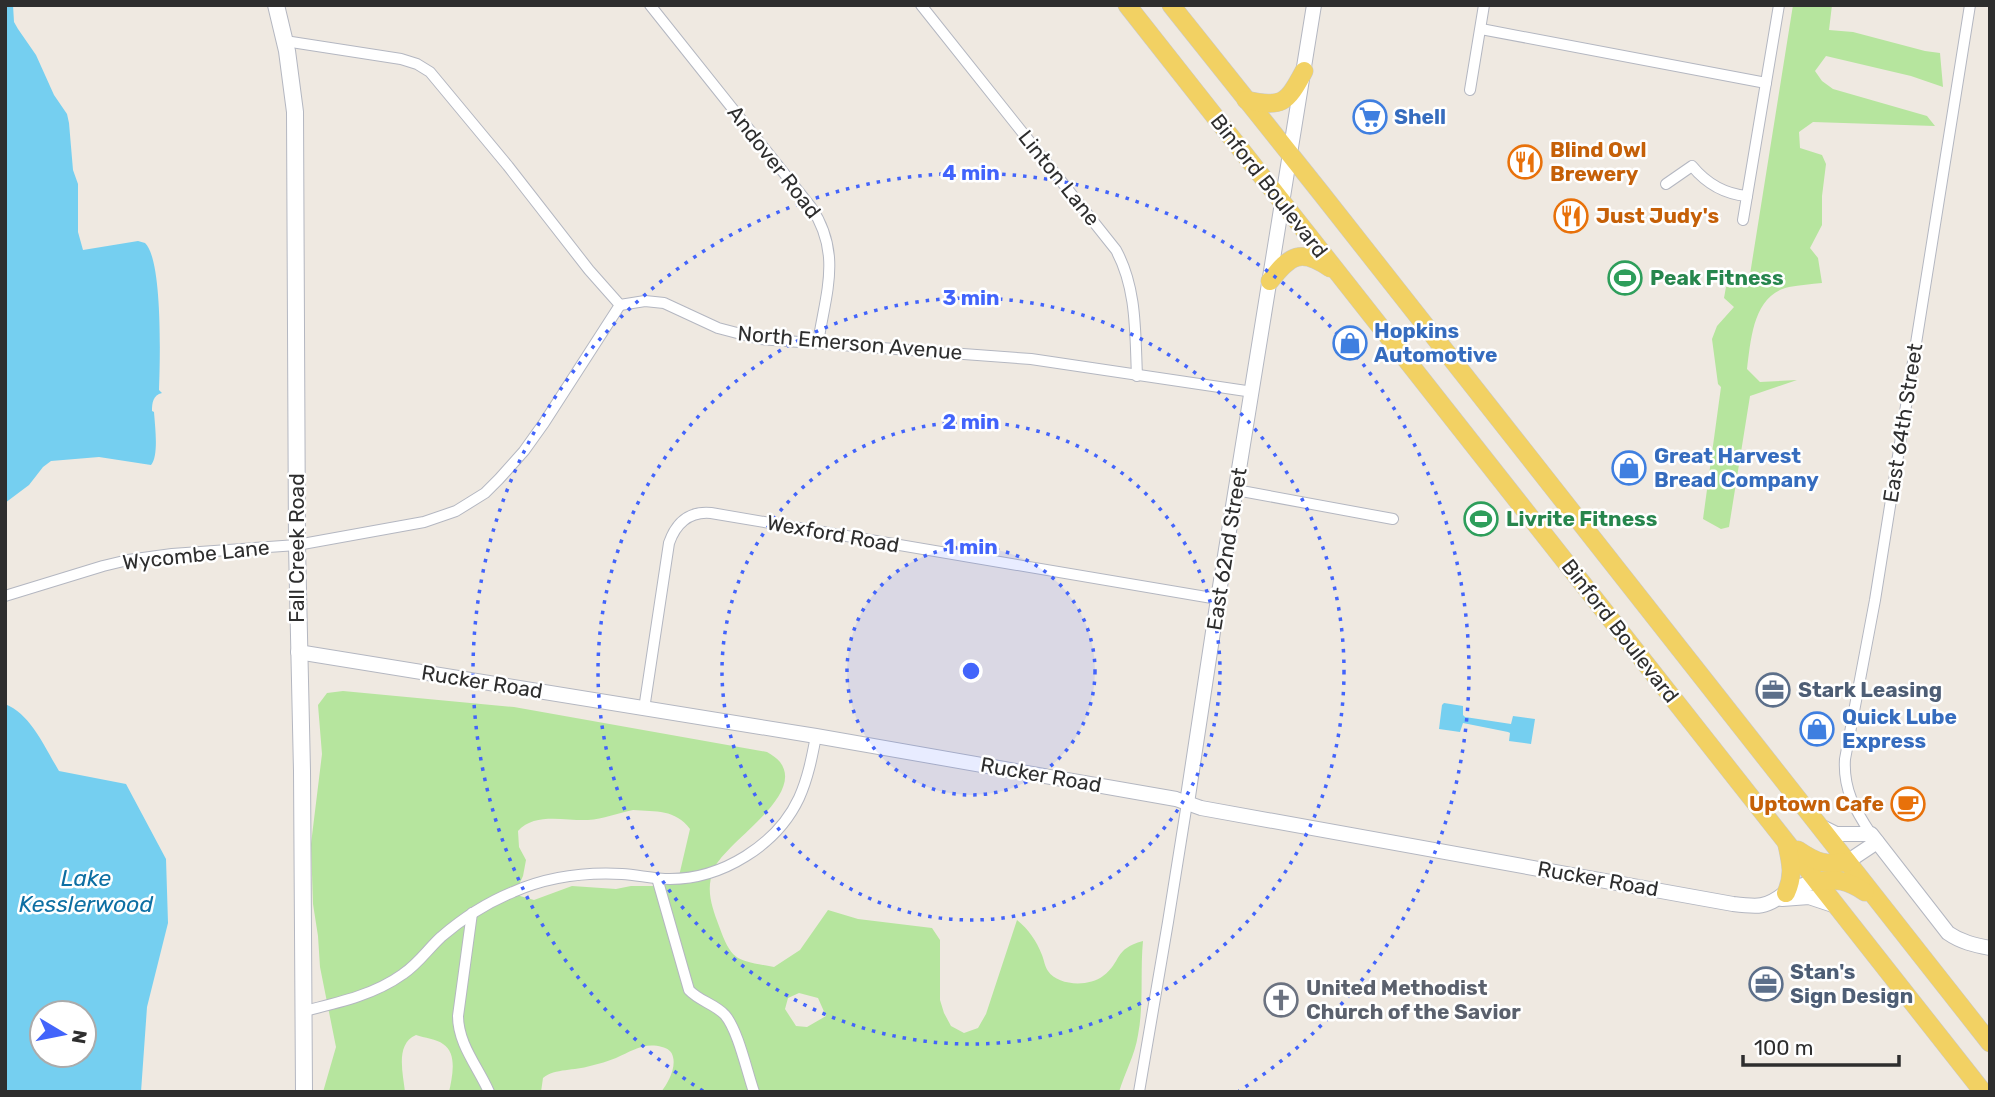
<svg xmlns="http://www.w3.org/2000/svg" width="1995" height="1097" viewBox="0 0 1995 1097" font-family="Rubik,sans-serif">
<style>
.green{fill:#b6e59e;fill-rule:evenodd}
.water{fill:#75cff0;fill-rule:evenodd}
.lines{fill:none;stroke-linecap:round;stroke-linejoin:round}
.minor-casing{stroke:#b4b7c1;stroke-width:12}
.tertiary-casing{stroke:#b4b7c1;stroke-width:16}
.secondary-casing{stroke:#b4b7c1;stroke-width:18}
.primary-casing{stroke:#c9c9c9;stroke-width:19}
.minor{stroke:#fff;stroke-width:10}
.tertiary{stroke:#fff;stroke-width:14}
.secondary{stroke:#fff;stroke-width:16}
.primary{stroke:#f2d163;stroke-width:18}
.ring{fill:none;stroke:#4264fb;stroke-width:3.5;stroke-dasharray:3.5 7}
.labels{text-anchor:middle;stroke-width:5;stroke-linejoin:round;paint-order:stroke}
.shop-label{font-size:21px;font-weight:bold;fill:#366cbe;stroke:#fff;text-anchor:start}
.food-label{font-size:21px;font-weight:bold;fill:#c56008;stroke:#fff;text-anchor:start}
.street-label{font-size:21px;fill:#2e2e2e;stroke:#fff}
.leisure-label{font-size:21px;font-weight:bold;fill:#27864d;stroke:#fff;text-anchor:start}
.service-label{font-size:21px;font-weight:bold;fill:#4e5e75;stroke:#fff;text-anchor:start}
.worship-label{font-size:21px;font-weight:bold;fill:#5b616d;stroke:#fff;text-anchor:start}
.water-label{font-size:23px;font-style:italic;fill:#0d6fa3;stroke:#fff}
.centre{fill:#4264fb;stroke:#fff;stroke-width:3.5}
.ring-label{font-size:21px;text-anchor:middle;font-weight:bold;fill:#4264fb;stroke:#fff;stroke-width:5;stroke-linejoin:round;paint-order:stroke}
</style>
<rect width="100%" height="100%" fill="#efe9e1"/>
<g class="green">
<path d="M1793 5H1832L1829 30 1853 32 1925 51 1940 53 1943 87 1911 76 1826 56 1815 71 1822 81 1833 89 1927 116 1935 126 1813 122 1799 132 1800 148 1822 155 1826 164 1822 196V225L1810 248 1818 258 1822 283C1811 284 1800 285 1789 287 1753 295 1751 339 1747 369L1760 382 1797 380 1750 396 1729 527 1721 529 1703 519 1721 387 1718 384 1712 339 1717 326 1734 307 1724 298 1726 287H1748Z"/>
<path d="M343 691 514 707 767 752C772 755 777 758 780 762 806 796 725 842 714 869 705 889 712 907 719 926 732 963 738 960 774 967L800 950 828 910 858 919 932 928 940 940V1000L944 1013 951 1026 964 1033 978 1028 986 1014 1017 920C1029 930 1036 940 1042 955 1044 960 1045 967 1048 971 1058 986 1089 987 1103 976 1122 962 1113 949 1143 941 1140 972 1144 1004 1138 1035 1135 1055 1125 1072 1119 1092H661C668 1083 676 1068 673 1057 672 1051 667 1048 662 1047 644 1042 632 1051 616 1058 608 1061 599 1064 590 1066 575 1071 555 1068 543 1078L541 1092H449C452 1077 458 1054 443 1044 437 1039 424 1038 416 1035 395 1044 403 1073 405 1092H323L336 1047 320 967 318 936 313 904 311 844 322 754 318 705 327 693ZM633 810C656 812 675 809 690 829L679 876 662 886H631L616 889 572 886 534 900 520 896 517 889 523 876 526 860 519 847 518 831C535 812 565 821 588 820 603 819 618 813 633 810ZM799 993 818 998 826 1016 807 1027 796 1026 785 1009 788 998Z"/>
</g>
<g class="water">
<path d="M5 5H13L14 22 18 29 36 55 54 95 67 114 69 123 73 170 78 184V232L83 250 138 241 145 243C163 260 160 362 159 390L162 393C153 395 152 403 152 411L154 412C155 426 159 456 151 465L99 457 51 461 43 467 29 485 5 503Z"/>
<polygon points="1444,703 1463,706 1463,715 1465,717 1511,724 1513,716 1535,719 1531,744 1509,741 1510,733 1508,732 1463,723 1460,732 1439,729 1442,705"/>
<path d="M5 704C31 714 45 748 59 771L126 784 166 859 168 923 147 1007 141 1092H5ZM42 1013H84V1055H42Z"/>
</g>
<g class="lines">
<defs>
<g id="minor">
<path d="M650 5 811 207C842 253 826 292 818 343"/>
<path d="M921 5 1116 250C1137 289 1135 332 1137 376"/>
<polyline points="1481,29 1766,83"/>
<polyline points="285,41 401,59 417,64 430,72 508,166 589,270 620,305 645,301 664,303 718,328 760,339 1031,359 1253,392"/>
<polyline points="1470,90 1484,5"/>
<path d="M1666 184 1692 166C1706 183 1724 194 1747 196"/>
<polyline points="1743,220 1779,5"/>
<polyline points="1236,490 1393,519"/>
<polyline points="5,596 103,566 128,560 172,554 297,545 424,522 456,511 485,493 499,479 524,451 544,423 620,305"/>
<path d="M644 709 669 543C676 523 689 511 711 513L1218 599"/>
<path d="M1871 834C1855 810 1843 789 1845 759L1875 600 1970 5"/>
<path d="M657 878 689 990C699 1001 715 1004 725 1015 738 1030 747 1072 754 1092"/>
<path d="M472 913 458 1016C458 1044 478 1067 489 1092"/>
<path d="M304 1011C337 1003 374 995 403 974 418 964 428 949 441 937 463 918 486 903 513 892 547 877 585 872 622 874 638 875 654 879 670 879 722 879 777 845 799 798 808 778 812 757 816 736"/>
<polyline points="1139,1092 1168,922 1187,803"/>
</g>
<g id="tertiary">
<path d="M298 652 816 736 1176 799 1201 808 1733 904C1758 907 1766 908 1785 893 1793 887 1807 884 1817 881"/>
<polyline points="1187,803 1218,599 1314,5"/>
<path d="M1820 826 1836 834H1871L1948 933C1961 942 1974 945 1990 948"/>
<polyline points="1847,862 1877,842"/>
<polyline points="1782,899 1809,897 1836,906"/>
</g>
<polyline id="secondary" points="276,5 287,51 295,112 297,545 302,771 304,1092"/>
<g id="primary">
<polyline points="1127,5 1983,1092"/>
<polyline points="1171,5 1321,193 1990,1043"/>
<path d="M1246 100C1282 107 1286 105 1304 71"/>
<path d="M1270 281C1290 255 1301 248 1330 268"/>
<path d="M1798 850C1817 863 1825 865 1847 862"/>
<path d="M1817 881C1838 879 1847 880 1865 892"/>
<path d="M1786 893C1794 876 1791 863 1787 845"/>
</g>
</defs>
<use href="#minor" class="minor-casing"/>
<use href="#tertiary" class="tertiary-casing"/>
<use href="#secondary" class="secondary-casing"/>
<use href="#primary" class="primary-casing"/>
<use href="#minor" class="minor"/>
<use href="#tertiary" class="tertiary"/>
<use href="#secondary" class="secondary"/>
<use href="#primary" class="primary"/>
</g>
<circle cx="971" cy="671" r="124" fill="#4264fb" fill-opacity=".12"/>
<g class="ring">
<circle cx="971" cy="671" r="124"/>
<circle cx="971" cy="671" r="249"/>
<circle cx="971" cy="671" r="373"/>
<path d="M703 1091A498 498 0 1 1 1239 1091"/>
</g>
<defs>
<symbol id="supermarket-ring" viewBox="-11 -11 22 22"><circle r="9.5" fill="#fff" stroke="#3f7fe0" stroke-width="1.5"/><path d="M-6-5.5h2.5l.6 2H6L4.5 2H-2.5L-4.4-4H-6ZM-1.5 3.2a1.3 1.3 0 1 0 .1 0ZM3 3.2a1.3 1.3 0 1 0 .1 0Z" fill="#3f7fe0"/></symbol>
<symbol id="restaurant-ring" viewBox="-11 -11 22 22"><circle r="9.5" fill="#fff" stroke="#e8710a" stroke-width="1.5"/><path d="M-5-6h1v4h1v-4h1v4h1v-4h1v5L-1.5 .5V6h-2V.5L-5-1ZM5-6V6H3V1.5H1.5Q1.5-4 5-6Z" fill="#e8710a"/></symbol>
<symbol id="stadium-ring" viewBox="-11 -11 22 22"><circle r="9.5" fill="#fff" stroke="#2e9e5b" stroke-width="1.5"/><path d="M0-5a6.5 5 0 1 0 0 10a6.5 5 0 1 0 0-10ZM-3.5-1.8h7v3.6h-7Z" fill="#2e9e5b"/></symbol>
<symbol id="shop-ring" viewBox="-11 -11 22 22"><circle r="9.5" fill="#fff" stroke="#3f7fe0" stroke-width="1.5"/><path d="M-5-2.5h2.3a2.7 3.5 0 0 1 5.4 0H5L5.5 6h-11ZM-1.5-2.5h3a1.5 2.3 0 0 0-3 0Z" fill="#3f7fe0"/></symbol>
<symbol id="office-ring" viewBox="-11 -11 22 22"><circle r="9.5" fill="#fff" stroke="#5c6f8a" stroke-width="1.5"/><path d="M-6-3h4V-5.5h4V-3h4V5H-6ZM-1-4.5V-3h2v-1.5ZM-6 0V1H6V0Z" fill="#5c6f8a"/></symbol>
<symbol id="cafe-ring" viewBox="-11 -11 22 22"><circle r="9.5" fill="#fff" stroke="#e8710a" stroke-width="1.5"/><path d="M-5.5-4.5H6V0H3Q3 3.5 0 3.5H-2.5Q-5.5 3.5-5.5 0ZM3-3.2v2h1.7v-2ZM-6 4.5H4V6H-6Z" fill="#e8710a"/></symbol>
<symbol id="church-ring" viewBox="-11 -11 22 22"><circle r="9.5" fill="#fff" stroke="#6b7280" stroke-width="1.5"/><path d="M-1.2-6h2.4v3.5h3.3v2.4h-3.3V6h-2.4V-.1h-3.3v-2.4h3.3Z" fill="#6b7280"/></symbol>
</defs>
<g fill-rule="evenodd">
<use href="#supermarket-ring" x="1351" y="98" width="38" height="38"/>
<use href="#restaurant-ring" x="1506" y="143" width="38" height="38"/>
<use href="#restaurant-ring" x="1552" y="197" width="38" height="38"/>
<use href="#stadium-ring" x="1606" y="259" width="38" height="38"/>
<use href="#shop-ring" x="1331" y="324" width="38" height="38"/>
<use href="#shop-ring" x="1610" y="449" width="38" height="38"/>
<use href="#stadium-ring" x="1462" y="500" width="38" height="38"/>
<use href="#office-ring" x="1754" y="671" width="38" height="38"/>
<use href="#shop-ring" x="1798" y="710" width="38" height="38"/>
<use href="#cafe-ring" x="1889" y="785" width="38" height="38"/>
<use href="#office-ring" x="1747" y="965" width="38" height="38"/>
<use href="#church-ring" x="1262" y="981" width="38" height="38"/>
</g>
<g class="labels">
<g class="shop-label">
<text x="1394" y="124">Shell</text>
<text x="1374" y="338">Hopkins<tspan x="1374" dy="24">Automotive</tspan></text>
<text x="1654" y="463">Great Harvest<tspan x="1654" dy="24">Bread Company</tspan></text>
<text x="1842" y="724">Quick Lube<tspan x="1842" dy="24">Express</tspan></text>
</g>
<g class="food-label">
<text x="1550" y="157">Blind Owl<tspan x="1550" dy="24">Brewery</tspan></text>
<text x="1596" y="223">Just Judy's</text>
<text x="1884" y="811" text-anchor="end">Uptown Cafe</text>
</g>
<g class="street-label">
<text transform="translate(774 162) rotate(52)" y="7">Andover Road</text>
<text transform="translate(1059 178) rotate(51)" y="7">Linton Lane</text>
<text transform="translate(1269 186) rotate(52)" y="7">Binford Boulevard</text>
<text transform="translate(850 343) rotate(5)" y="7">North Emerson Avenue</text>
<text transform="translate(1903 423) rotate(-81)" y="7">East 64th Street</text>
<text transform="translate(833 534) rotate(10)" y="7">Wexford Road</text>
<text transform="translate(297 548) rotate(-90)" y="7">Fall Creek Road</text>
<text transform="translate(1227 549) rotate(-81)" y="7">East 62nd Street</text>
<text transform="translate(196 555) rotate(-6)" y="7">Wycombe Lane</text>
<text transform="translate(1620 631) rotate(52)" y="7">Binford Boulevard</text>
<text transform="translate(482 682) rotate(9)" y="7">Rucker Road</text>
<text transform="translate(1041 775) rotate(10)" y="7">Rucker Road</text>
<text transform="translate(1598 879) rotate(10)" y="7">Rucker Road</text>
</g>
<g class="leisure-label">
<text x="1650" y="285">Peak Fitness</text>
<text x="1506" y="526">Livrite Fitness</text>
</g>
<g class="service-label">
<text x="1798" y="697">Stark Leasing</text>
<text x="1790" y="979">Stan's<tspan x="1790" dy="24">Sign Design</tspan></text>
</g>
<g class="worship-label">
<text x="1306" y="995">United Methodist<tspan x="1306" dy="24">Church of the Savior</tspan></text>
</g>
<g class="water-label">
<text x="86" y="886">Lake<tspan x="86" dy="26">Kesslerwood</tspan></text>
</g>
</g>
<circle cx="971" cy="671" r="10" class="centre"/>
<g class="ring-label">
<text x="971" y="180">4 min</text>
<text x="971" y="305">3 min</text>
<text x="971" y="429">2 min</text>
<text x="971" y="554">1 min</text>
</g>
<rect width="1995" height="1097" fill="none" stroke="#2e2e2e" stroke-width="14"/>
<g transform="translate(63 1034) rotate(100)"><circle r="33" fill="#ffffff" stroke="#ababab" stroke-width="2"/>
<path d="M0-5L12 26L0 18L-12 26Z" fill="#4264fb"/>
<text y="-10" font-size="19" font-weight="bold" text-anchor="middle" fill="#2e2e2e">N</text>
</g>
<path d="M1743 1055v10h156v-10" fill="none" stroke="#2e2e2e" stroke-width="3.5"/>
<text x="1754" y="1055" font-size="21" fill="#2e2e2e" stroke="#ffffff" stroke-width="5" paint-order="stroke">100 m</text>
</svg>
